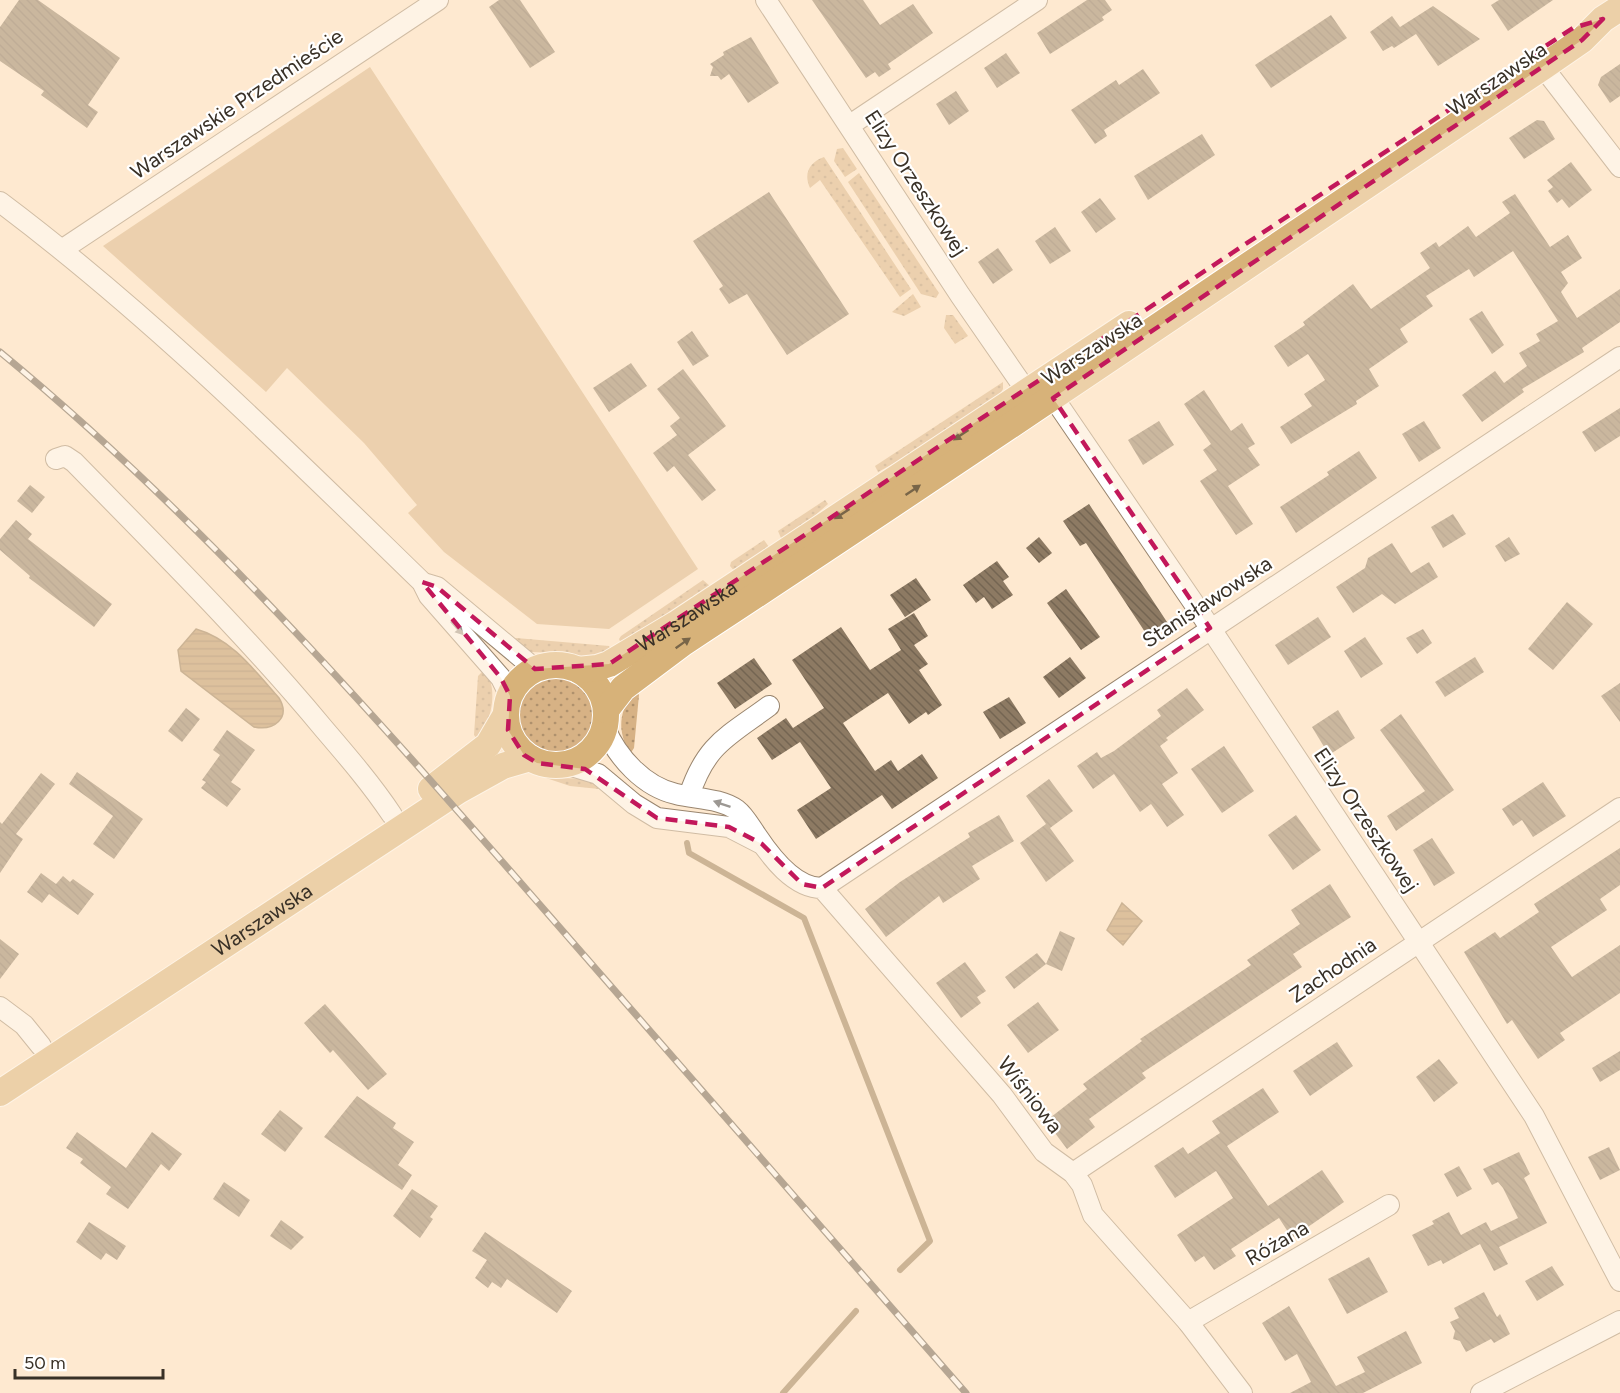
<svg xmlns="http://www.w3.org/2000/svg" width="1620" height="1393" viewBox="0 0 1620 1393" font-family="Figtree,sans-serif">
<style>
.grass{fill:url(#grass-dots)}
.green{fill:#d7b285}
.water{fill:url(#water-rules);stroke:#91744f;stroke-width:1.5}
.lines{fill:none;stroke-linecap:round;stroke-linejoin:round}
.stream{stroke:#91744f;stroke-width:6}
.building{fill:url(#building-back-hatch)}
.minor-casing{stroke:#9a866f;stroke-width:22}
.major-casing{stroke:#fff;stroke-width:28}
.minor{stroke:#fff;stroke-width:20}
.major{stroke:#d7b279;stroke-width:26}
.rail-casing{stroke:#615649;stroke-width:7}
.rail{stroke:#fff;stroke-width:4.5;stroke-dasharray:14;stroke-linecap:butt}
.oneway{fill:#786548}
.oneway2{fill:#9c9893}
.marked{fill:none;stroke:#c2185b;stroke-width:4.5;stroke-dasharray:12 8;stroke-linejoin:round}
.labels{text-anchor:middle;stroke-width:4.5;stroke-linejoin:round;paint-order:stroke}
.street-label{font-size:21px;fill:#393127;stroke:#fff}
</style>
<defs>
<pattern id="grass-dots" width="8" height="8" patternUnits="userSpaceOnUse" patternTransform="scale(1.5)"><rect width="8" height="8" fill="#d7b285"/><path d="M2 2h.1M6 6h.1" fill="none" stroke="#af916d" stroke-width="1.8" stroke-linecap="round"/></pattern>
<pattern id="water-rules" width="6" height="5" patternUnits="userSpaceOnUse" patternTransform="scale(1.5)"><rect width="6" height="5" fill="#b79060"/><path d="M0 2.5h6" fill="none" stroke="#96764f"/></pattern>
<pattern id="building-back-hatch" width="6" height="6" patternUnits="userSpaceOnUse" patternTransform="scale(1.5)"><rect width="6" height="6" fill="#8d7a63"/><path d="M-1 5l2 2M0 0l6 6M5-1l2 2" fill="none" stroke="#746552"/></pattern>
</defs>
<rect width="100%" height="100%" fill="#fee9d0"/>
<g class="grass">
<polygon points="843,148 857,169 845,177 834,161 837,149"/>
<path d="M824 157 911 289 900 297 820 180 810 188C803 173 810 162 824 157Z"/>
<polygon points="859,173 939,293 936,298 921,294 848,182"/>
<polygon points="913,294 921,307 904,316 892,312"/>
<polygon points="946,315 953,315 968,336 955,344 944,328"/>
<polygon points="1003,382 1003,389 997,399 937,440 878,472 875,466"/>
<polygon points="825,500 828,504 788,539 781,538 778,531"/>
<polygon points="764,540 769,547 767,552 736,573 730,566 731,562"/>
<polygon points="703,580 711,587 622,646 619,639 621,636"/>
<polygon points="516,638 609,646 612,652 588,659 562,653 531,652 524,651 514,640"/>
<path d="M485 669C500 693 489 720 480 743L474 735 478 676Z"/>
<circle cx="556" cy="714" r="40"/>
<path d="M636 690 639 695 634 748 630 754C617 731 618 710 636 690Z"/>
<polygon points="543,777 584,779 591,781 599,789 570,786"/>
</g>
<polygon class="green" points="370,67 698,569 609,629 537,624 444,552 408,513 417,505 364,443 287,368 266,392 103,246"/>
<g class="water">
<path d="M196 629C232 639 255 671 279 698 291 718 274 731 254 727L181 671 178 650Z"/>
<polygon points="1122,903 1142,921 1123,945 1107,930"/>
</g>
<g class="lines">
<g class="stream">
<polyline points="687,843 689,853 804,918 930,1241 900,1270"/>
<polyline points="783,1393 856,1311"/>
</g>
</g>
<g class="building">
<polygon points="19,0 38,0 120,58 88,105 98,112 87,128 41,95 44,91 0,61 0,27"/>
<polygon points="499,0 520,0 555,52 530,68 489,7"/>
<polygon points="812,0 863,0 880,25 913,4 933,33 888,64 891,69 879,77 875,72 866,78"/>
<polygon points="1087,0 1105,0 1112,10 1102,17 1104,20 1050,54 1037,33"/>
<polygon points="1499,0 1553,0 1508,31 1491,5"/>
<polygon points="1433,6 1480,39 1438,66 1416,34 1394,48 1392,46 1383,51 1370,32 1392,16 1400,27"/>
<polygon points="1331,15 1347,38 1271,88 1255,65"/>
<polygon points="751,37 779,83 748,103 729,74 721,80 718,76 710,76 713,67 710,64 724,55 723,52"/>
<polygon points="1006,53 1020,73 997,88 984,68"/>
<polygon points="1620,64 1620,96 1610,103 1598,85 1601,77"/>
<polygon points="1143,69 1160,93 1104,130 1107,136 1095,144 1071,110 1116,80 1119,85"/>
<polygon points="956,91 969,111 949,125 936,104"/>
<polygon points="1537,120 1544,121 1555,139 1524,159 1509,138"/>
<polygon points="1202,134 1215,155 1148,200 1134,176"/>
<polygon points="1571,162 1592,190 1569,208 1562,199 1557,203 1548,191 1553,187 1547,180"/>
<polygon points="769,192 849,314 787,355 747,294 729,304 719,289 723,286 693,241"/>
<polygon points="1515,194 1550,247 1568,235 1582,258 1561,272 1568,283 1561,292 1577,318 1620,289 1620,322 1582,348 1584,352 1522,389 1524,392 1482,422 1462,395 1495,371 1504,383 1527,366 1519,353 1540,341 1536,334 1558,321 1513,251 1474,277 1469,269 1426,296 1433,306 1400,329 1408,342 1369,369 1379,386 1356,401 1357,404 1291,444 1280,427 1312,406 1304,394 1325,380 1308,354 1288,367 1274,346 1305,325 1303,322 1353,284 1371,309 1430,268 1420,253 1436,242 1439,247 1468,226 1476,237 1510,213 1502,202"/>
<polygon points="1100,198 1116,219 1096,233 1081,212"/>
<polygon points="1055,227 1071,251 1050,264 1035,241"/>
<polygon points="998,248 1013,270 993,284 978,262"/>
<polygon points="1482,311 1504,345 1492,354 1469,319"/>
<polygon points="692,331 709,356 693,366 677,342"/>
<polygon points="631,363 647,386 609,412 593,388"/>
<polygon points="683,369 726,426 688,455 716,490 702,501 674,466 667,472 653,453 677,435 670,426 680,418 657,389"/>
<polygon points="1204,390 1231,431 1242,423 1255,444 1248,448 1260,465 1228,486 1253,524 1236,535 1200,481 1217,470 1203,450 1211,444 1184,404"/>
<polygon points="1620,408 1620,436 1595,452 1582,432"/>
<polygon points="1159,421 1174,445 1143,465 1128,440"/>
<polygon points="1424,421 1441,448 1419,462 1402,434"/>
<polygon points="1359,451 1377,478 1296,533 1280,507 1329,475 1327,472"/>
<polygon points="30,485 45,497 32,513 17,501"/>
<polygon points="1089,504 1169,625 1149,638 1086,543 1080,546 1063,521"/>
<polygon points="1453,514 1466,534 1443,548 1431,527"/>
<polygon points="16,520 32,534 28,539 112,604 94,627 29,578 30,576 0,550 0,539"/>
<polygon points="1039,537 1052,553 1039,563 1026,548"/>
<polygon points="1509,537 1520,554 1505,562 1495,546"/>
<polygon points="1392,543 1411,573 1429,562 1438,577 1395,604 1382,594 1353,613 1336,587 1365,568 1368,558"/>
<polygon points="997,561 1009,577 1003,581 1013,595 992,609 984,597 976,603 963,585"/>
<polygon points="916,578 931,600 905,617 890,595"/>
<polygon points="1066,589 1100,637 1081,650 1047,603"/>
<polygon points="1567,602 1593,624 1553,670 1528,649"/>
<polygon points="914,613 928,636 914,645 928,664 919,670 942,705 928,715 926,712 909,724 888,693 843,723 875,771 891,760 898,771 922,754 938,778 892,809 882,795 816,839 797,810 831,788 800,742 772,760 757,738 786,718 793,728 824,708 792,660 841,627 870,670 901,650 888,629"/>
<polygon points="1318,617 1331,637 1288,665 1275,645"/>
<polygon points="1423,629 1432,643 1417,654 1406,638"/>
<polygon points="1365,637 1383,664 1361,678 1344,651"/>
<polygon points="1070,657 1086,678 1059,698 1043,677"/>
<polygon points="1475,657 1484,672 1445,697 1435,682"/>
<polygon points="754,658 772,684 735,709 717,683"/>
<polygon points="1620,683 1620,722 1601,696"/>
<polygon points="1187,688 1204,710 1166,738 1168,740 1160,746 1178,773 1162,784 1184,815 1167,827 1151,804 1140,812 1114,774 1093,789 1077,766 1097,752 1101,758 1114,751 1161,716 1157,710"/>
<polygon points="1009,697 1026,723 1000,739 983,712"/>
<polygon points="186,708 200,719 182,742 168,731"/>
<polygon points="1338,710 1355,738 1329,755 1312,727"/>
<polygon points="1401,714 1454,790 1396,831 1387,816 1425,791 1380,730"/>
<polygon points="227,730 255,750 231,782 241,789 227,807 201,788 206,782 202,780 220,755 213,750"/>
<polygon points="1224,746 1254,791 1222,813 1191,769"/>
<polygon points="77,772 143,819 114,859 93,844 113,816 69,784"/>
<polygon points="41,773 55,784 16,834 23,839 0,873 0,822 2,824"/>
<polygon points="1049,779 1073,811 1050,828 1074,861 1046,882 1020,843 1046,824 1026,796"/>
<polygon points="1543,782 1566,816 1533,837 1522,820 1513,826 1502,809"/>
<polygon points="999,815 1014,841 972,866 980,879 943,903 939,896 886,937 865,909 900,882 970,837 968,833"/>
<polygon points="1296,815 1321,850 1293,870 1268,835"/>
<polygon points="1432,838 1455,873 1434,886 1413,850"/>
<polygon points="1620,848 1620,885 1600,899 1607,910 1551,947 1572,977 1620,945 1620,993 1560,1033 1565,1040 1538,1059 1512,1020 1507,1024 1464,952 1495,932 1500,938 1539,912 1534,904"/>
<polygon points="41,873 56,884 63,876 70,882 73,879 94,894 78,915 49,894 42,903 27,892"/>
<polygon points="1330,884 1351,917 1293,954 1302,967 1142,1073 1146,1078 1089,1119 1095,1127 1067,1149 1046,1121 1087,1089 1083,1084 1142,1041 1140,1039 1251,965 1247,960 1300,924 1291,910"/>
<polygon points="1060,931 1075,938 1062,971 1046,964"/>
<polygon points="0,939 19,954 0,979"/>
<polygon points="1037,953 1046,964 1014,989 1005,977"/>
<polygon points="965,962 986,991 977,997 981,1003 961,1018 936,983"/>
<polygon points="1038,1002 1059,1030 1028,1053 1007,1025"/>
<polygon points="325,1004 387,1074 368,1090 333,1050 330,1053 304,1023"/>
<polygon points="1337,1042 1353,1066 1310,1096 1293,1071"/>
<polygon points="1620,1051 1620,1070 1600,1082 1592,1068"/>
<polygon points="1439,1059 1458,1083 1434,1102 1416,1077"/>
<polygon points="1263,1088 1279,1112 1227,1146 1268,1206 1322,1170 1344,1202 1292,1238 1279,1218 1231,1249 1236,1256 1214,1270 1204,1256 1195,1262 1177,1235 1233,1198 1216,1171 1175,1198 1154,1166 1183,1147 1188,1154 1220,1133 1212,1121"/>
<polygon points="357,1096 396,1123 393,1128 414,1142 398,1165 412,1175 402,1190 324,1137"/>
<polygon points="280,1110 303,1128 285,1152 261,1134"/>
<polygon points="77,1132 126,1168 152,1132 182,1154 169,1171 161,1164 128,1209 106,1194 111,1187 80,1163 83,1159 66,1148"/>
<polygon points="1609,1147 1620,1170 1600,1180 1588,1157"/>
<polygon points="1519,1152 1530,1174 1524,1178 1547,1223 1499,1247 1508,1264 1494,1271 1480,1244 1443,1264 1441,1260 1428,1266 1412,1235 1434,1224 1432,1221 1449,1212 1461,1235 1486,1222 1491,1231 1518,1218 1503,1188 1498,1182 1492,1185 1483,1169"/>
<polygon points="1459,1166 1472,1189 1457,1197 1444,1174"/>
<polygon points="224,1182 250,1200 239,1217 213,1199"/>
<polygon points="412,1189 438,1206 430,1217 433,1219 420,1238 393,1216"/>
<polygon points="281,1220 304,1237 291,1250 270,1236"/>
<polygon points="89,1222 126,1246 117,1260 106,1253 101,1260 76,1242"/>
<polygon points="485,1232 572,1291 557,1313 507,1279 501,1288 492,1282 488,1288 475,1278 487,1260 472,1251"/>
<polygon points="1369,1257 1388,1292 1347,1314 1328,1279"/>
<polygon points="1552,1266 1564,1285 1537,1301 1525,1281"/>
<polygon points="1484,1292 1497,1317 1500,1314 1510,1334 1494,1343 1491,1339 1466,1352 1460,1341 1453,1339 1455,1331 1450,1322 1459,1318 1454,1308"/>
<polygon points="1289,1306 1336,1386 1365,1372 1357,1357 1406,1331 1422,1363 1363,1393 1290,1393 1311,1382 1297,1354 1285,1361 1262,1323"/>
</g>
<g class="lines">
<defs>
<g id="minor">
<polyline points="766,0 960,295 1027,392"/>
<polyline points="1543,67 1620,167"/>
<polyline points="850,125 1037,0"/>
<path d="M0 202C152 316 286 450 422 582L429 596 501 678 510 696"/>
<polyline points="63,249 438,0"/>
<polyline points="1053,397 1193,602 1534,1116 1620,1281"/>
<path d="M56 459 65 456 74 462C159 549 246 635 324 729 348 757 372 785 392 815"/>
<polyline points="427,584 437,587 535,669"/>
<path d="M605 728C617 757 644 787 676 794 696 799 720 798 737 810 745 816 751 828 757 836 771 857 794 888 822 888L1002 1095 1044 1152 1073 1173 1082 1185 1093 1215 1188 1322 1242 1393"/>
<polyline points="568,765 598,774 634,804 657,818 729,827 760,843"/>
<path d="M689 796C706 744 727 737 769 706"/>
<polyline points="822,888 1620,357"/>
<polyline points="0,1007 24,1025 41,1046"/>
<polyline points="1073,1173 1620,808"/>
<polyline points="1188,1322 1389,1205"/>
<polyline points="1481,1393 1620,1321"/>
</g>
<g id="major">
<circle cx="556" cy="715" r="50"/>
<path id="s1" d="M578 670 597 668 609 664 676 624 1129 324"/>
<path d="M606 710 623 688 683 643C972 454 1256 259 1543 67L1582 40 1603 19 1620 8"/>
<polyline points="431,789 488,745 505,716"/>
<path id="s2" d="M0 1093 458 791 503 766 530 758"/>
</g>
</defs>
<use href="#minor" class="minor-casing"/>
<use href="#major" class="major-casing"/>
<use href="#minor" class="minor"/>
<use href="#major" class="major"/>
<defs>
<path id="rail" d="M0 352C197 514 367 707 534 898 678 1063 822 1228 966 1393"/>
</defs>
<use href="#rail" class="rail-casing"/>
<use href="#rail" class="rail"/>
</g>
<defs><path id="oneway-solid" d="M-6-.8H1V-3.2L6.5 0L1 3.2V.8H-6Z" transform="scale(1.5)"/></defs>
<g class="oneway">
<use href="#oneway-solid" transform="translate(961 435) rotate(146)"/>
<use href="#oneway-solid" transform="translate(913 490) rotate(-34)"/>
<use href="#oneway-solid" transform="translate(842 514) rotate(147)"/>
<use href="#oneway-solid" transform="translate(683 643) rotate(-35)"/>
</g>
<g class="oneway2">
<use href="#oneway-solid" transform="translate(457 628) rotate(48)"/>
<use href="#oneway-solid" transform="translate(722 804) rotate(-161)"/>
</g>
<path d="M0 0H1620V1393H0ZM1603 19 1582 40 1053 398 1210 628 822 888 802 884 762 844 729 827 657 818 585 769 537 763 524 755 508 730 510 696 501 678 422 582 437 587 535 669 609 664 1573 28Z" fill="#fee9d0" fill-opacity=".55" fill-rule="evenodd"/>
<path class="marked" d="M1603 19 1582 40 1053 398 1210 628 822 888 802 884 762 844 729 827 657 818 585 769 537 763 524 755 508 730 510 696 501 678 422 582 437 587 535 669 609 664 1573 28Z"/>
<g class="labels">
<g class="street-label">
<text transform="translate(1497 79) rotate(-34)" y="7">Warszawska</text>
<text transform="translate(237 104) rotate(-34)" y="7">Warszawskie Przedmieście</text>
<text transform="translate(916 183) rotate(57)" y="7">Elizy Orzeszkowej</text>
<text transform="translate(1092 349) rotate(-33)" y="7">Warszawska</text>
<text transform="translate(1207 602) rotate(-33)" y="7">Stanisławowska</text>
<text dy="7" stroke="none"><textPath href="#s1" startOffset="123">Warszawska</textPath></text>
<text transform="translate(1366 820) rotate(56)" y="7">Elizy Orzeszkowej</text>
<text dy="7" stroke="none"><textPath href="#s2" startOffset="314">Warszawska</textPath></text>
<text transform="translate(1333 970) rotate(-34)" y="7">Zachodnia</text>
<text transform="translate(1030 1095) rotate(52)" y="7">Wiśniowa</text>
<text transform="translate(1277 1243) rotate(-30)" y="7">Różana</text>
</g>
</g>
<path d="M15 1369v9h148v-9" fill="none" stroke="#393127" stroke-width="3"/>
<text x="24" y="1369" font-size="18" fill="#393127" stroke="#ffffff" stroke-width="4.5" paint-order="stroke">50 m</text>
</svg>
